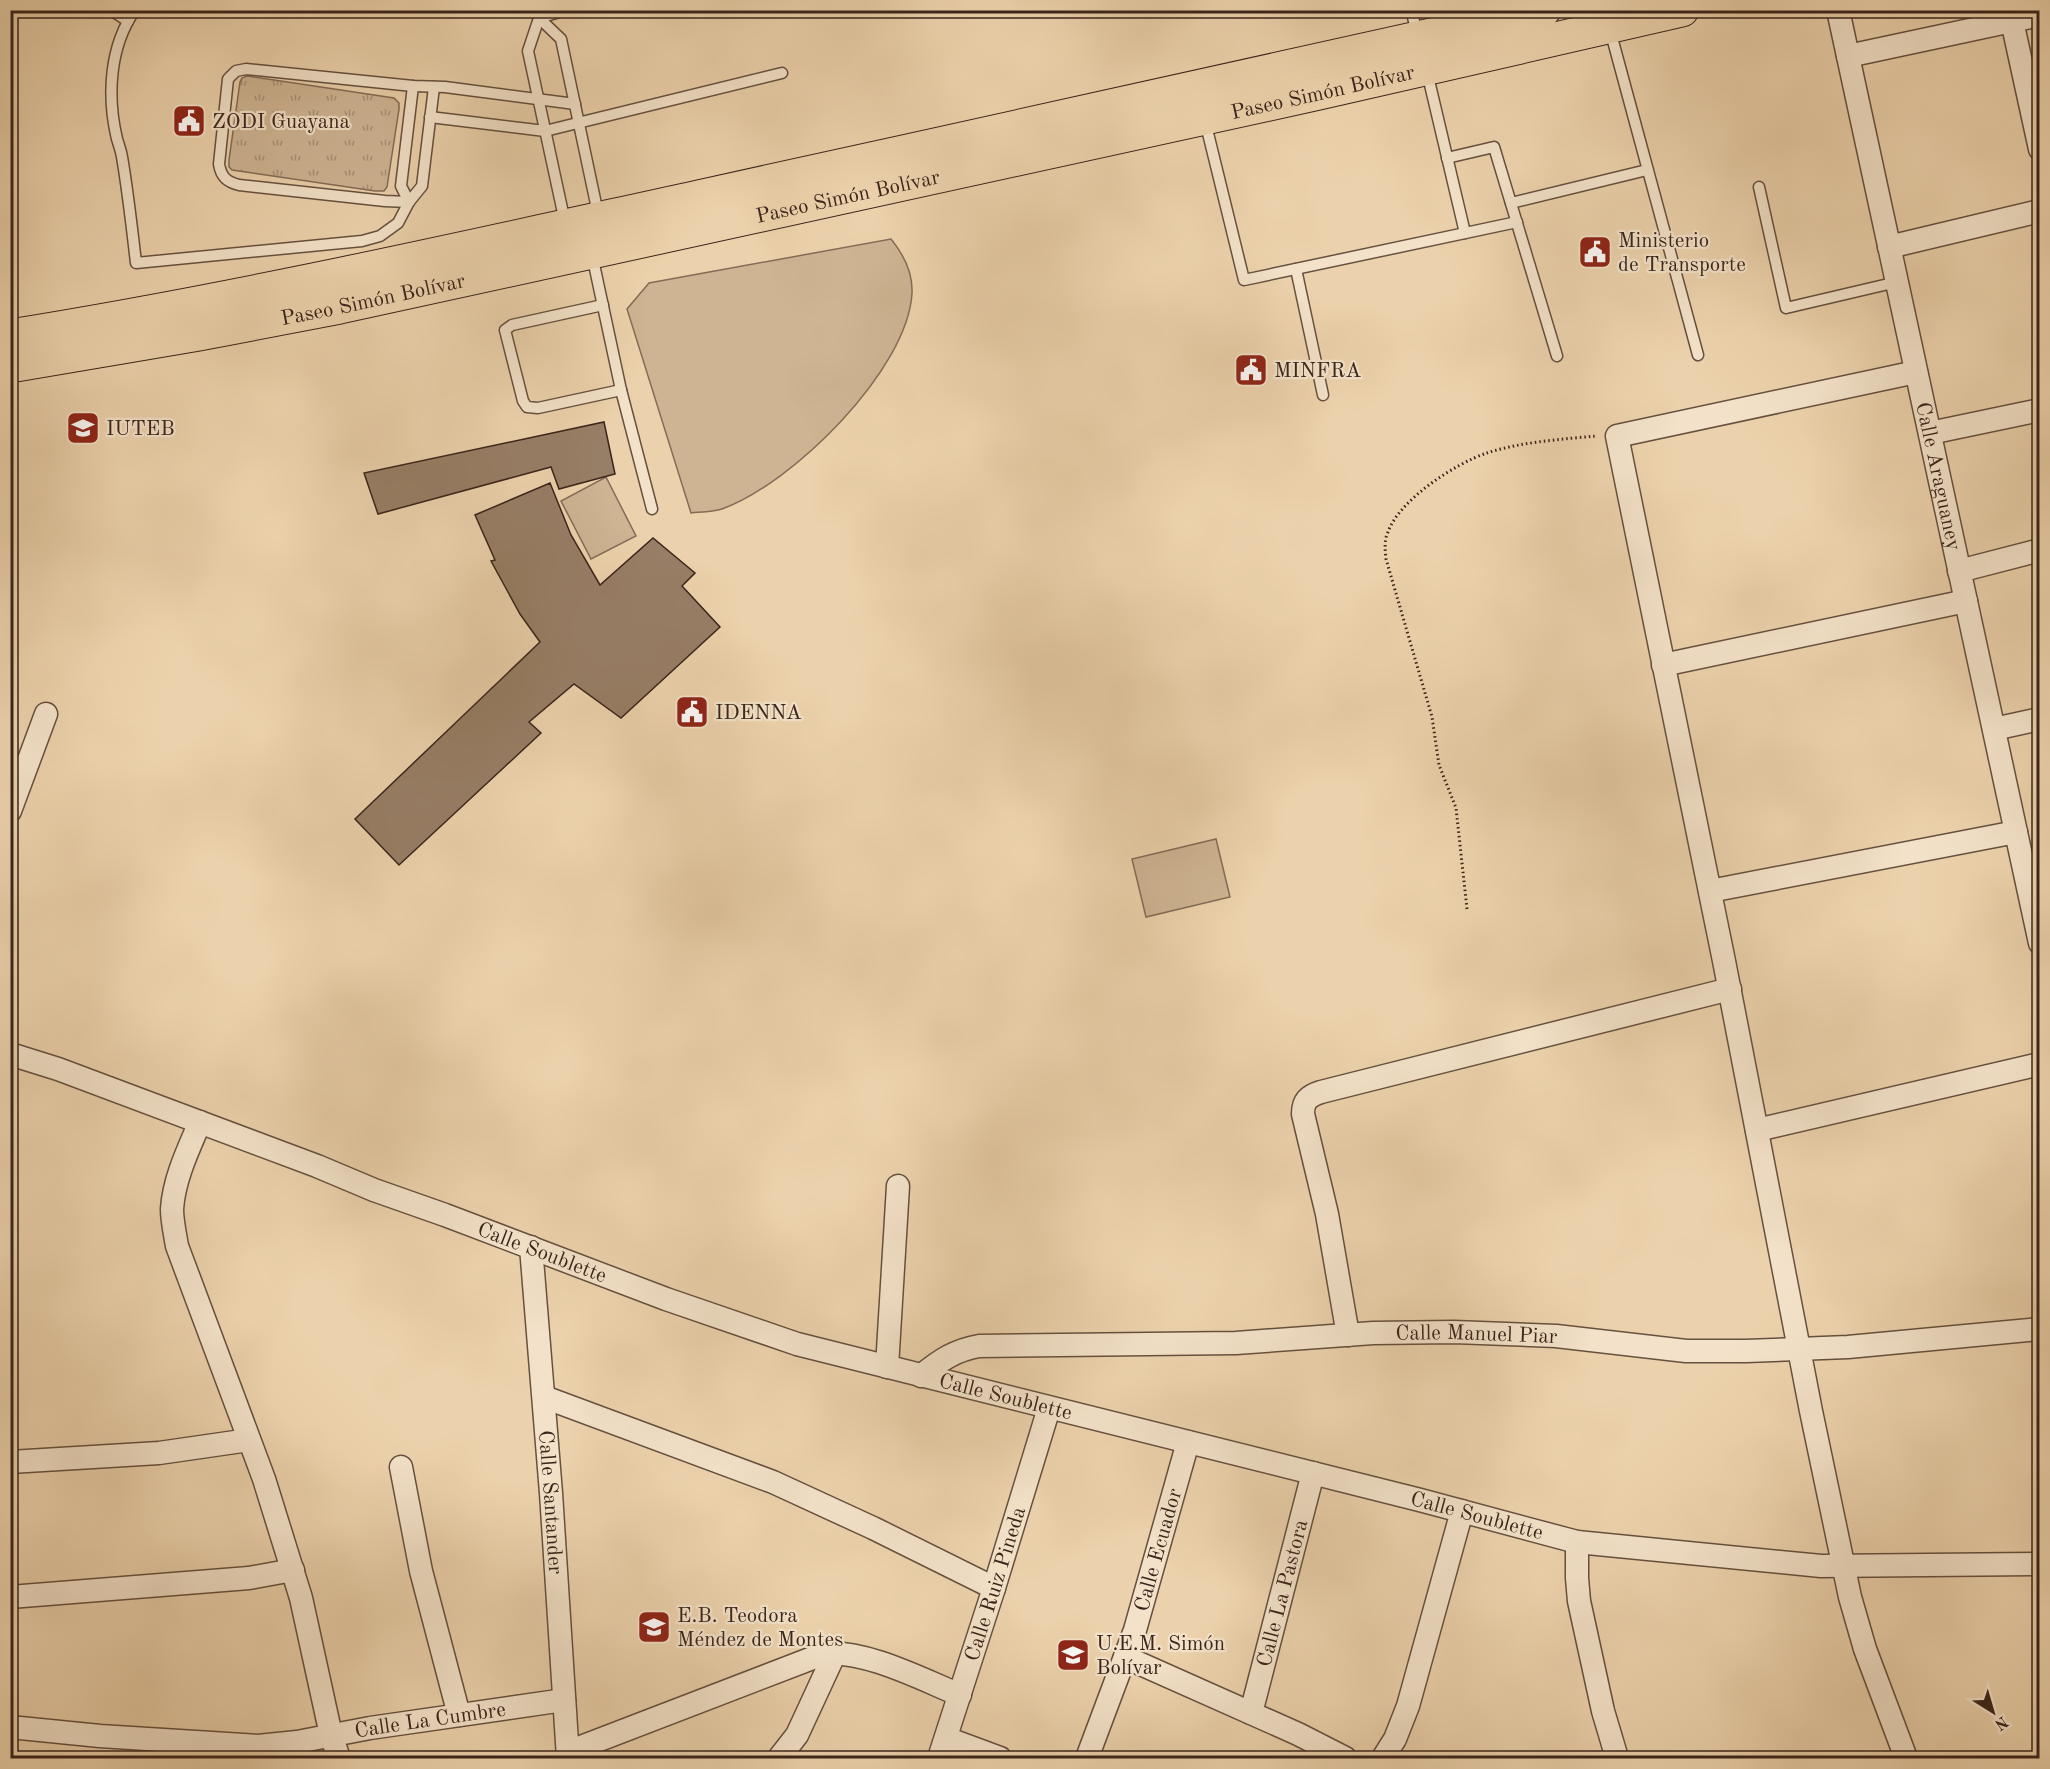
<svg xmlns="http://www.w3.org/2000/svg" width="2050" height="1769" viewBox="0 0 2050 1769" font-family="'Old Standard TT',serif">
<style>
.grass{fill:#ceb493;stroke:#846c57;stroke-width:1.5}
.park{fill:url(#park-tufts);stroke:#846c57;stroke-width:1.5}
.building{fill:#977e66;stroke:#3a241b;stroke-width:1.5}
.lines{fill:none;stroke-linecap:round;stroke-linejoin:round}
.lane-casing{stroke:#66503f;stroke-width:13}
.street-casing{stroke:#66503f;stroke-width:25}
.primary-casing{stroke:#3a241b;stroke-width:35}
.path{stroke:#3a241b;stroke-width:3;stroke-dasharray:1.5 3;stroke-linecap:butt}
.lane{stroke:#f3e2c9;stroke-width:10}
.street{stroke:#f3e2c9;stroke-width:22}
.primary{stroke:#ecd2ac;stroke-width:33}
.labels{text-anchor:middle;stroke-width:4.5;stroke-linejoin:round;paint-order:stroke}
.street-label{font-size:21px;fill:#3a241b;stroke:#f3e2c9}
.poi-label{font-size:21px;fill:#3a241b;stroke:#f3e2c9;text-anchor:start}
</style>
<defs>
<pattern id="park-tufts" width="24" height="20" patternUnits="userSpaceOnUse" patternTransform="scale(1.5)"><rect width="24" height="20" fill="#ceb493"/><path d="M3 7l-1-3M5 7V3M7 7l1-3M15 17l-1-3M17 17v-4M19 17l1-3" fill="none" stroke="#a89277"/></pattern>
</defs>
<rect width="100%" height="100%" fill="#ecd2ac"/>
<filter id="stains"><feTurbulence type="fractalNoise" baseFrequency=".00333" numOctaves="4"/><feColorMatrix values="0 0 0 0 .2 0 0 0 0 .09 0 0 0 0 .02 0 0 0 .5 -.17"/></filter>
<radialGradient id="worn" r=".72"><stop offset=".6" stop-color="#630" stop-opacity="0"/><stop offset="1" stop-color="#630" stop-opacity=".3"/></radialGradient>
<g class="grass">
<path d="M891 239C904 255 913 272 912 293 908 370 792 484 722 509 712 512 701 512 691 513L627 309 649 283Z"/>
<polygon points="606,477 636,536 591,559 561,501"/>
<polygon points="1216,839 1230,897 1146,917 1132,859"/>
</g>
<polygon class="park" points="247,76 394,98 399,103 399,109 387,187 384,191 375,191 232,170 229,167 229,160 240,82 242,78"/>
<g class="building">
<polygon points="604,422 615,474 559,489 551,467 378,514 364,473"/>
<polygon points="550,483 571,535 600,585 653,538 695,573 682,586 720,627 621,718 574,684 529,722 541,733 399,865 355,819 540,642 520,614 491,561 495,560 475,515"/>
</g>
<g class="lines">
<defs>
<g id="lane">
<polyline points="111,10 128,21"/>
<path d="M135 10C109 47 107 97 117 139 119 145 121 151 122 157 128 192 132 228 136 263L362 241 380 236 398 223 409 202 422 186 434 87"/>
<polyline points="537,10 539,18 561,39 596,204 591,213"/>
<polyline points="1411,10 1418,36"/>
<polyline points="539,18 528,51 563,213 571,216"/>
<polyline points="539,18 566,10"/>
<polyline points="1610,30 1698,355"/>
<polyline points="1427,72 1465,233"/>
<polyline points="430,117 545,131 782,73"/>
<polyline points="1205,121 1244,280 1517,222"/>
<polyline points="1447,158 1494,147 1557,356"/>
<polyline points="1759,187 1786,308 1897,282"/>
<path d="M409 202 385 201 239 185C227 182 221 177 219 164L228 79 236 71 246 69 413 86 445 87 575 104"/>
<polyline points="409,202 401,186 413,86"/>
<polyline points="1511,203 1647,170"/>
<polyline points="592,255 621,390 652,509"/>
<polyline points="1296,269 1323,395"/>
<polyline points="603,305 512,325 505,330 506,334 523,401 527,407 538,408 621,390"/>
</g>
<g id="street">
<path id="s1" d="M1838 10 2040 943"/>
<polyline points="2012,21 2040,149"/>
<polyline points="1848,56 2040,15"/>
<polyline points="1889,247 2040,211"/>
<polyline points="1930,433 2040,410"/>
<polyline points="1959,571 2040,550"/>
<polyline points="1663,665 1966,601"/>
<polyline points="1994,729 2040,719"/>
<polyline points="10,811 46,714"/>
<polyline points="1710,891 2016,832"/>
<path id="s2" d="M10 1054 58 1069 317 1166 374 1190 445 1215 666 1299 797 1344 1420 1500 1577 1542 1821 1566 2040 1564"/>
<path d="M200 1122C188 1150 174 1179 172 1209 172 1221 175 1234 177 1246L264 1479 301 1598 331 1735 339 1758"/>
<polyline points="1757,1130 2040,1064"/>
<path id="s3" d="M531 1247 551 1493 568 1758"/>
<path d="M1348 1335 1327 1214 1303 1114C1303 1101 1308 1096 1321 1092L1730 989"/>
<polyline points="887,1367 898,1186"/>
<path id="s4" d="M921 1376C940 1360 956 1350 979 1346L1236 1343 1373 1333 1454 1332 1556 1336 1686 1351H1746L1848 1347 2040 1329"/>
<polyline points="544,1397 773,1482 873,1528 994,1588"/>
<polyline points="10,1462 159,1453 249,1440"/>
<polyline points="401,1467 421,1571 459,1715"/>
<polyline points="1577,1542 1577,1578 1579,1601 1603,1711 1617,1758"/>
<polyline points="10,1597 249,1578 293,1570"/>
<polyline points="1125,1657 1298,1734 1345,1758"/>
<path id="s5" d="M1251 1713 1313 1473"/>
<path id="s6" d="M10 1727 100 1736 258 1746 297 1742 370 1728 564 1700"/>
<polyline points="946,1738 1000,1758"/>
<path d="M568 1752 823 1654C864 1649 921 1679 960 1695"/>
<polyline points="779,1758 797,1735 835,1653"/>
<path id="s7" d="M939 1758 994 1588 1049 1408"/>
<path id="s8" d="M1087 1758 1135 1630 1188 1442"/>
<polyline points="1383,1758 1395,1739 1408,1706 1462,1511"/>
<polyline points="1906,1758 1865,1649 1850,1597 1811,1411 1724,961 1617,436 1916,372"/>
</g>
<g id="primary">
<path d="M10 336C241 299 469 247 698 197 980 135 1262 74 1544 10"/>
<path id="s9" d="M10 366 199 334 340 307 1315 94 1682 10"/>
</g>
</defs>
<use href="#lane" class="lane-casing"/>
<use href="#street" class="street-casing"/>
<use href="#primary" class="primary-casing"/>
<path class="path" d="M1467 909 1456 808 1439 765 1432 717 1386 559C1385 550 1384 540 1388 532 1399 500 1456 463 1487 453 1520 442 1563 439 1597 436"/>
<use href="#lane" class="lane"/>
<use href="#street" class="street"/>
<use href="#primary" class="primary"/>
</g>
<defs>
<symbol id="civic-square" viewBox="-11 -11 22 22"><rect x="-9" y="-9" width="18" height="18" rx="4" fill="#8f2418" stroke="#f3e2c9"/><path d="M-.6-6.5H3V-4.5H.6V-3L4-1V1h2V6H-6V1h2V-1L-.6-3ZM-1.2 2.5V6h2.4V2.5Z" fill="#fff"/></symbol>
<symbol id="university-square" viewBox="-11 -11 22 22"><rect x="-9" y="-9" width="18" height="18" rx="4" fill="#8f2418" stroke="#f3e2c9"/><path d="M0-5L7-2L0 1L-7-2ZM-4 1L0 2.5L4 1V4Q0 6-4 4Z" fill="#fff"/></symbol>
<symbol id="school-square" viewBox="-11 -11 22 22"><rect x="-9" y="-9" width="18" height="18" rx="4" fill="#8f2418" stroke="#f3e2c9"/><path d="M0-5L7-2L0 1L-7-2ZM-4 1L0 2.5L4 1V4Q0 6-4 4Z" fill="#fff"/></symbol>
</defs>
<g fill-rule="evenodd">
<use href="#civic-square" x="170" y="102" width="38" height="38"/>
<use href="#civic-square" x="1576" y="233" width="38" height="38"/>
<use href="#civic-square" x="1232" y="351" width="38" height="38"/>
<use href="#university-square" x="64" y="409" width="38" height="38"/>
<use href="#civic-square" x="673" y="693" width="38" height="38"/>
<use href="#school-square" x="635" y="1608" width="38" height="38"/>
<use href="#school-square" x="1054" y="1636" width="38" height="38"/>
</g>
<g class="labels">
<g class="street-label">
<text dy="7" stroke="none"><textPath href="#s9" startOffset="1341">Paseo Simón Bolívar</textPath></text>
<text dy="7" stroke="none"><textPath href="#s9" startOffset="855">Paseo Simón Bolívar</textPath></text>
<text dy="7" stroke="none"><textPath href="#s9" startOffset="369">Paseo Simón Bolívar</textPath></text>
<text dy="7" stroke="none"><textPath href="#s1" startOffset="477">Calle Araguaney</textPath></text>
<text dy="7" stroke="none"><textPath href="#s2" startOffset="568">Calle Soublette</textPath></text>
<text dy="7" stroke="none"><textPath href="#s4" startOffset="564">Calle Manuel Piar</textPath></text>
<text dy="7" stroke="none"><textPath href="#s2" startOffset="1054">Calle Soublette</textPath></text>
<text dy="7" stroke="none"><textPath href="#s3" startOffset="256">Calle Santander</textPath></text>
<text dy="7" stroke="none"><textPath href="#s2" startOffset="1540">Calle Soublette</textPath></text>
<text dy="7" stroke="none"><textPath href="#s8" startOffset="220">Calle Ecuador</textPath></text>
<text dy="7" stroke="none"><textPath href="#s7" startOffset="183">Calle Ruiz Pineda</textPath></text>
<text dy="7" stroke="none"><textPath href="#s5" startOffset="124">Calle La Pastora</textPath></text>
<text dy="7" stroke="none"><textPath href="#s6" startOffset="423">Calle La Cumbre</textPath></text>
</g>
<g class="poi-label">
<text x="212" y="128">ZODI Guayana</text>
<text x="1618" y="247">Ministerio<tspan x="1618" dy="24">de Transporte</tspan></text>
<text x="1274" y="377">MINFRA</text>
<text x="106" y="435">IUTEB</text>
<text x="715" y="719">IDENNA</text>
<text x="677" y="1622">E.B. Teodora<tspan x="677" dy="24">Méndez de Montes</tspan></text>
<text x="1096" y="1650">U.E.M. Simón<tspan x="1096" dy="24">Bolívar</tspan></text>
</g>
</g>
<rect width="2050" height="1769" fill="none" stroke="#ecd2ac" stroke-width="36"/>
<rect x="12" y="12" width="2026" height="1745" fill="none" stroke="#3a241b" stroke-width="3"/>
<rect x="18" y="18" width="2014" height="1733" fill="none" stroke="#3a241b" stroke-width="1.5"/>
<g transform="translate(1993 1712) rotate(143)" stroke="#f3e2c9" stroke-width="4.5" paint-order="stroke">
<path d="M0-4.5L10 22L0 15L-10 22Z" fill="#3a241b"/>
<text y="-9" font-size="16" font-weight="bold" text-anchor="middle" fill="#3a241b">N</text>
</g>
<rect width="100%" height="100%" filter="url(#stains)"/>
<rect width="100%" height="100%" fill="url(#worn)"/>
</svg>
